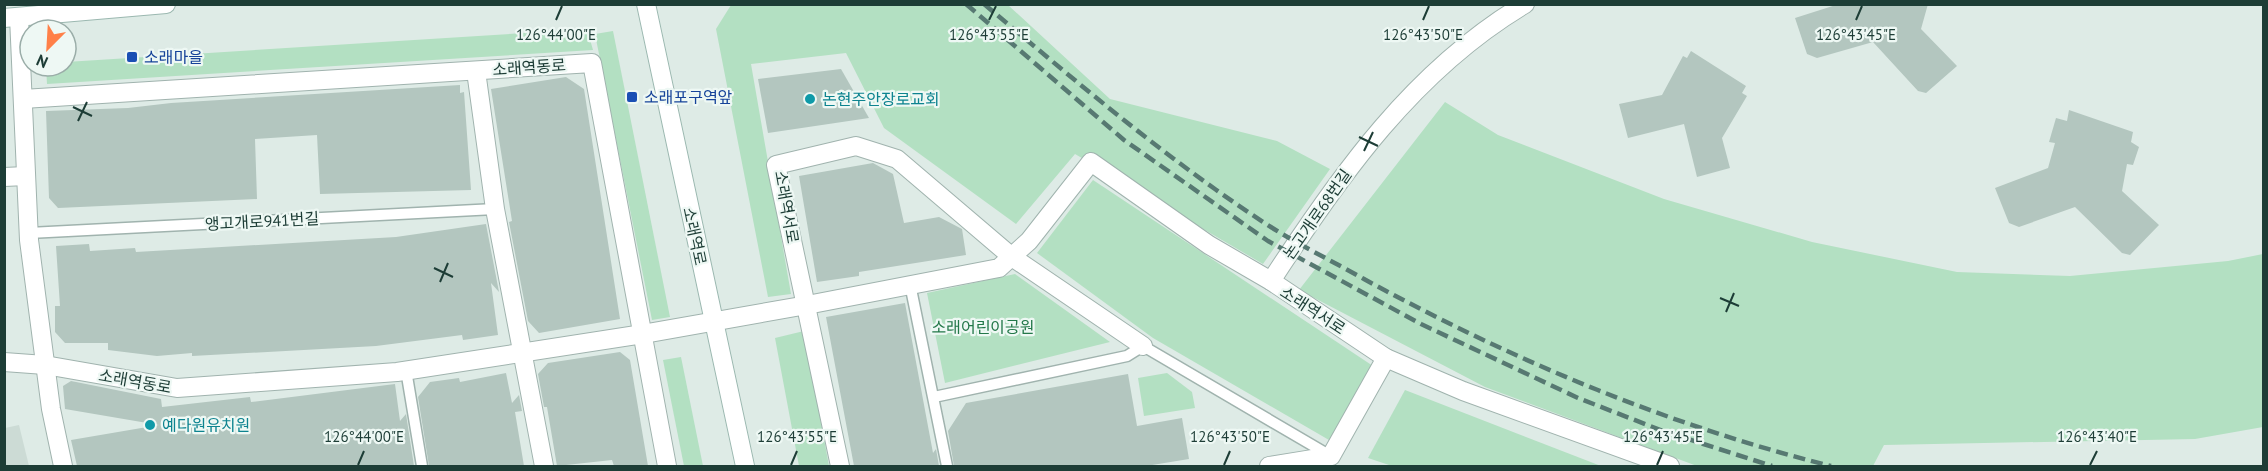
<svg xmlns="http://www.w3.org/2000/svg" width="2268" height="471" viewBox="0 0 2268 471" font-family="'PT Sans','Noto Sans KR',sans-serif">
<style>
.built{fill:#ccdbd5}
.green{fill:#b3e0c2}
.building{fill:#b3c6bf}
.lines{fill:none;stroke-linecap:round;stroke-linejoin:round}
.lane-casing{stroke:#a0b3ae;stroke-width:13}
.street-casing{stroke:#a0b3ae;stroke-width:20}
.secondary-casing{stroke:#9bb8b0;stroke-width:20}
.lane{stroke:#fff;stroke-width:10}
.street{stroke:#fff;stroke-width:18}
.secondary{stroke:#fff;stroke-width:18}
.rail{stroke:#577972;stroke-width:4.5;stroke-dasharray:12 6;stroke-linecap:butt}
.ticks{fill:none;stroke:#1d3d36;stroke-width:2}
.transit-dot{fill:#1a4fb4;stroke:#eef8f4;stroke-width:2}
.culture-dot{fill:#0f9aa8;stroke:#eef8f4;stroke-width:2}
.labels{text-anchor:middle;stroke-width:4.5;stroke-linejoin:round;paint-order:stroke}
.transit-label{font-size:16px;fill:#164399;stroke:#eef8f4;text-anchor:start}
.street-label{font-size:16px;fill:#1d3d36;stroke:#eef8f4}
.culture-label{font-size:16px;fill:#0d838f;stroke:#eef8f4;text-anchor:start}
.park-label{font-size:16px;fill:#237849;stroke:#eef8f4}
.ticks-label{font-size:15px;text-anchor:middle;fill:#1d3d36;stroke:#eef8f4;stroke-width:4.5;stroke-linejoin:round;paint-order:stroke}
</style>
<rect width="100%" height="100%" fill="#deebe6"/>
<polygon class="built" points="19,425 29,466 5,466 5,428"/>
<g class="green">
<polygon points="731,5 1008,5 1110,99 1277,141 1330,169 1263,264 1075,154 1016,224 884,128 846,53 751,64 791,294 768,297 716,29"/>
<polygon points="587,29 593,50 47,84 46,66 66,66 66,62"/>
<polygon points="613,31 670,317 652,320 595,34"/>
<polygon points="1445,102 1498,135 1664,199 1812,242 1957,272 2070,276 2228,261 2263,254 2263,427 2195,439 1884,445 1873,466 1697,466 1485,387 1299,290"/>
<polygon points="1093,180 1373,366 1329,440 1153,338 1037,253"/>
<polygon points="1015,274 1110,342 945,383 927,293"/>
<polygon points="804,331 829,466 799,466 775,338"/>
<polygon points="681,357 703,466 684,466 663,360"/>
<polygon points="1167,373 1192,392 1195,408 1144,416 1138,378"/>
<polygon points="1405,390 1601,466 1392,466 1368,458"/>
</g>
<g class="building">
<polygon points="1839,4 1928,4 1921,29 1957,66 1926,93 1918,91 1873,42 1817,58 1807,54 1795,18"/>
<polygon points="1691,51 1746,86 1742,93 1747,96 1722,138 1730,168 1697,177 1684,124 1628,138 1619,104 1662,95 1683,56 1687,58"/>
<polygon points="841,69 869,118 768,133 758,79"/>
<polygon points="566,77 584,89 620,319 539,333 528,321 509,222 512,221 491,89"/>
<polygon points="460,85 460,93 464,92 471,190 320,194 317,135 255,139 257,199 58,208 49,198 46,111 128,108 171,103"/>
<polygon points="2069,110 2133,132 2131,142 2139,147 2133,165 2127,164 2122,191 2159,225 2130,255 2122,253 2075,207 2019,227 2009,223 1995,188 2048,168 2055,143 2049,142 2056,118 2067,121"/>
<polygon points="873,163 893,174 904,223 939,217 962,229 966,255 859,272 859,276 817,282 799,176"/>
<polygon points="486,224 499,292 491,283 498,335 463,340 462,335 376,346 192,356 192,353 157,356 108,350 108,343 65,343 55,332 55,306 60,306 56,246 89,244 90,251 135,248 136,252 396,237"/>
<polygon points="905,303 933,453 936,449 939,466 854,466 826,317"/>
<polygon points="620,352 630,360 648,466 614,466 612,460 557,466 547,407 544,407 538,374 548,363"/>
<polygon points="506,373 512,403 519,395 522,411 515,412 524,466 429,466 418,397 430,382 459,378 460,382"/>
<polygon points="1128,374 1137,426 1182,418 1189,459 1146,466 954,466 948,431 966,403"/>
<polygon points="71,381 161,399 162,407 250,397 251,402 395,384 400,421 406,414 414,466 77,466 71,440 159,425 65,409 63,386"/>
</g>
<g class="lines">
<defs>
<g id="lane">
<polyline points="29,233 495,209"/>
<polyline points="910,284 947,466"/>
<polyline points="406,370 422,466"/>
<polyline points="934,397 1127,356 1143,346 1329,455"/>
</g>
<g id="street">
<polyline points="19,17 29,240 51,409 63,466"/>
<polyline points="476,71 495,209 544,466"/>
<polyline points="23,99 592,63 667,466"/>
<polyline points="4,177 26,176"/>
<path d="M1271 281C1340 175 1414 70 1525 4"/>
<polyline points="4,362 45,365 177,388 397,372 643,334 807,305 999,268 1029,241 1091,162 1209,245 1271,281 1386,358 1463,391 1670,466"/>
<polyline points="840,466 776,165 856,146 897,159 1012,257 1143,346"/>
<polyline points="1269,466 1331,456 1386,358"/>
</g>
<g id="secondary">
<polyline points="646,4 745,466"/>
<polyline points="4,18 166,4"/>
</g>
</defs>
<use href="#lane" class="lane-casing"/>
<use href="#street" class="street-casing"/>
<use href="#secondary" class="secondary-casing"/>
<use href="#lane" class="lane"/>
<use href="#street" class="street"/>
<use href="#secondary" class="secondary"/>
<g class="rail">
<polyline points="966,4 1124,140 1268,241 1421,324 1578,398 1663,431 1772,466"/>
<path d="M984 4C1078 83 1171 163 1274 229 1303 247 1334 262 1364 279 1512 360 1667 425 1831 466"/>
</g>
</g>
<path class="ticks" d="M556 20 562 6M989 20 996 6M1423 20 1429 6M1856 20 1862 6M73 107 92 116M78 121 87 102M1359 137 1378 146M1364 151 1373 132M434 268 453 277M440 282 448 263M1720 298 1739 306M1726 312 1734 293M358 465 364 451M791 465 797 451M1224 465 1230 451M1657 465 1663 451M2090 465 2097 451"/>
<g class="transit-dot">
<rect x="126" y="51" width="12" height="12" rx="3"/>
<rect x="626" y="91" width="12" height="12" rx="3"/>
</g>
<g class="culture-dot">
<circle cx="810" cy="99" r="6"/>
<circle cx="150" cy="425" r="6"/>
</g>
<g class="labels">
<g class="transit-label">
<text x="144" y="63">소래마을</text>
<text x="644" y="103">소래포구역앞</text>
</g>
<g class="street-label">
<text transform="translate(529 67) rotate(-4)" y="6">소래역동로</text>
<text transform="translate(787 207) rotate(80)" y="6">소래역서로</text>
<text transform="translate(1317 214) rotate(-55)" y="6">논고개로68번길</text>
<text transform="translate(262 221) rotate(-3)" y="6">앵고개로941번길</text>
<text transform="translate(695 236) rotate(78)" y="6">소래역로</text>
<text transform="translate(1313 310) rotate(33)" y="6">소래역서로</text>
<text transform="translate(135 381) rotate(10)" y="6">소래역동로</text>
</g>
<g class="culture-label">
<text x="822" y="105">논현주안장로교회</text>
<text x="162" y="431">예다원유치원</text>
</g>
<g class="park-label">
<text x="983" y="333">소래어린이공원</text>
</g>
</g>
<g class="ticks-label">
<text x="556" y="40">126°44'00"E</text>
<text x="989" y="40">126°43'55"E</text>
<text x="1423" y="40">126°43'50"E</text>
<text x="1856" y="40">126°43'45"E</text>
<text x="364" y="442">126°44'00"E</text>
<text x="797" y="442">126°43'55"E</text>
<text x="1230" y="442">126°43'50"E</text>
<text x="1663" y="442">126°43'45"E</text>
<text x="2097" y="442">126°43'40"E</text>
</g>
<rect width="2268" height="471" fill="none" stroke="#1d3d36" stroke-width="12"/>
<g transform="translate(48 48) rotate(204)"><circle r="28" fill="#eef8f4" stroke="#9aada8" stroke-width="1.5"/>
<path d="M0-4.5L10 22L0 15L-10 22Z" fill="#ff8048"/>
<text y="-9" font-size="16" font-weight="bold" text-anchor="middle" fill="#1d3d36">N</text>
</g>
</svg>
